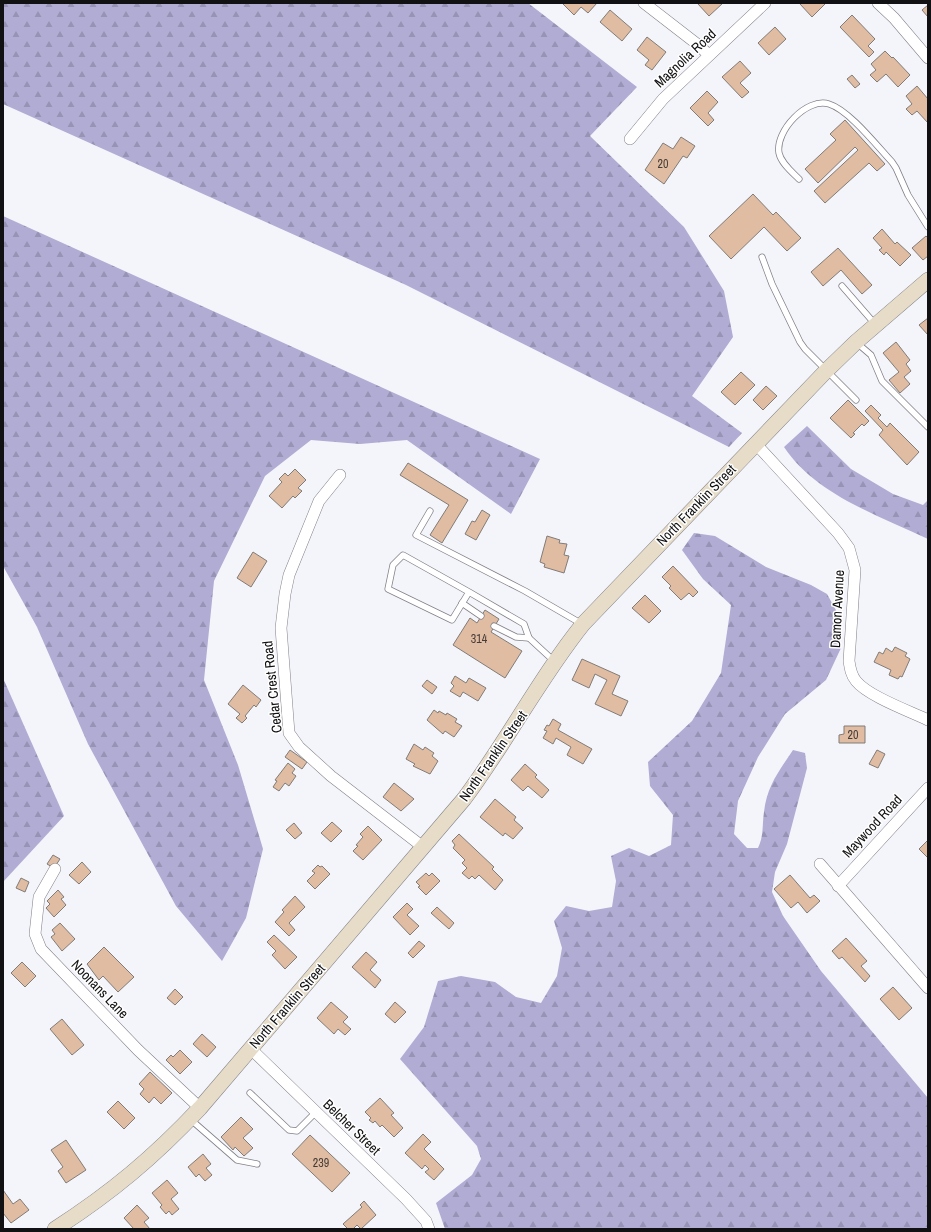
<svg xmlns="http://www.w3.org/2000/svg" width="931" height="1232" viewBox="0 0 931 1232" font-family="'Archivo Narrow',sans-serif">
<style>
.forest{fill:url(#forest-firs)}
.building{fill:#e0bca2;stroke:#817c77}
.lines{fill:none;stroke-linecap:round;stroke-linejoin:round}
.lane-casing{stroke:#828187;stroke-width:7}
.street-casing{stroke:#828187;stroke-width:12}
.secondary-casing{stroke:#828187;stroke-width:16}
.lane{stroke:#fff;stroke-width:5.5}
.street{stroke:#fff;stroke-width:11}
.secondary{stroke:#e6dcc8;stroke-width:15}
.labels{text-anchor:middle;stroke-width:3;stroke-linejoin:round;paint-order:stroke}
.number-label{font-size:12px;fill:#453c37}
.street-label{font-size:14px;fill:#111113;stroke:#fff}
</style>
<defs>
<pattern id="forest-firs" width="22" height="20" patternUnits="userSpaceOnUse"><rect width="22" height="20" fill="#b0acd3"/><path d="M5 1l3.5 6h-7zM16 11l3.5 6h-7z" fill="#9693b4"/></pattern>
</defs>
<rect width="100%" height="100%" fill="#f4f4fb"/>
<g class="forest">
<polygon points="3,3 528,3 637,87 590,136 684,227 724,291 733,337 692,396 742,433 729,447 406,285 3,104"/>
<polygon points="3,216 540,459 511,514 407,440 360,444 311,440 265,476 214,581 204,680 238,765 263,849 246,918 222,961 176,906 88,744 37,627 3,566"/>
<path d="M807 426 851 469 893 494 923 505 928 500V539C878 515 816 495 784 447Z"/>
<path d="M694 533 715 536 766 567 811 585 827 594 837 612 841 648 826 680 785 714 758 757 738 801 734 834 747 848H758C764 836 762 825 764 812 767 786 779 771 793 750L805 753 807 768 787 844 775 872 772 892 783 916 821 971 928 1098V1229H445L436 1203 472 1175 481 1159 477 1146 400 1059 424 1027 438 981 461 976 495 982 516 997 541 1003 557 976 562 948 554 921 566 906 589 911 612 907 616 881 611 856 629 848 649 856 671 845 673 815 650 786 648 762 692 721 721 673 731 605 703 579 682 550Z"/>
<polygon points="3,678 64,816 3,882"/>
</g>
<g class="building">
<polygon points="562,3 597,3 588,13 581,7 574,15"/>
<polygon points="700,3 723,3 709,16 698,4"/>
<polygon points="801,3 826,3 812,17 800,4"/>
<polygon points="928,5 928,17 922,10"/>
<polygon points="610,10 632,29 622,41 600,22"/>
<polygon points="852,15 875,39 868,46 874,52 869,57 840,27"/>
<polygon points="775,27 786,39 769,55 758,43"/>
<polygon points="647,37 666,52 652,70 645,65 649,60 637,50"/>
<polygon points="885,51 892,58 893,57 910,75 898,87 886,74 877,82 870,75 876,70 871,64"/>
<polygon points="740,61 751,73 740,83 749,92 742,98 722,77"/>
<polygon points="852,75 860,84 855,88 847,79"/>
<polygon points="917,86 928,99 928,123 917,111 912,115 906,109 912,104 906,96"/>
<polygon points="707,91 718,102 708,113 714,120 708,126 690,108"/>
<polygon points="845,120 885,164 877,171 869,163 825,203 814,191 858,150 855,147 818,183 805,169 836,140 830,134"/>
<polygon points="681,137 695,146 687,158 683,156 664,184 645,170 663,143 673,149"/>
<polygon points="753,194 773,215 776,212 801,238 787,251 764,227 731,259 709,236"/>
<polygon points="882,229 895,244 897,242 911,255 900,266 886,252 884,255 879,250 882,248 873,238"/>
<polygon points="926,236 928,238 928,256 923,260 912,248"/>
<polygon points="838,248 872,285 862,294 841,270 823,286 811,272"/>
<polygon points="928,318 928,335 919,325"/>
<polygon points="896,342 910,360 906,364 911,371 904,377 910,384 900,393 889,380 899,372 883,353"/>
<polygon points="741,372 755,385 735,405 721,392"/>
<polygon points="766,386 777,396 763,410 753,400"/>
<polygon points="848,400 869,421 864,426 862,424 853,433 855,434 851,438 830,418"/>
<polygon points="871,405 881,415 878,418 887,427 890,423 919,452 907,465 879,435 883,430 865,411"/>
<polygon points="408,463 468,500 442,543 430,535 449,505 400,475"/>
<polygon points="295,469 306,480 298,488 302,491 295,498 293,496 282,508 269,496 282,482 279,479 285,473 288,476"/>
<polygon points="482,510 490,515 476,540 465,534 472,521 475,522"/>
<polygon points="547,536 560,540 559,543 567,544 564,555 569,556 564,573 544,567 545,564 540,562"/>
<polygon points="253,552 267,561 251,587 237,578"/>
<polygon points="673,566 698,592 693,597 689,593 681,600 669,588 671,586 662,577"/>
<polygon points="645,595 661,611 649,623 632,608"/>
<polygon points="485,610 499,619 491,632 522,651 505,678 453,645 470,618 477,623"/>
<polygon points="895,647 907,653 905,656 910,659 902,677 900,676 898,679 889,675 891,670 874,662 879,652 883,654 886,648 892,652"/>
<polygon points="582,659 620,676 612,694 628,701 621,716 595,704 607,680 595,674 589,688 572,680"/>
<polygon points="455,676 466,683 469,678 486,688 478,701 463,692 460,697 450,691 454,686 451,683"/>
<polygon points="427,680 437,687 432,694 422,686"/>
<polygon points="243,685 261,700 256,707 254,705 245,716 247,718 242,723 236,718 240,714 228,704"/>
<polygon points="434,710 438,713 439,711 446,715 447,713 457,719 455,722 462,726 454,737 445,731 443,734 427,720"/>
<polygon points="553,719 561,724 558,730 592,749 583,764 567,755 571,747 556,738 553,744 543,738 547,731 544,730 547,725 549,726"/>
<polygon points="844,726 865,726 865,743 839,743 839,735 844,734"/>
<polygon points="414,744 423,750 425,747 434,753 432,756 438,761 430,774 413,766 415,764 406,759"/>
<polygon points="290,750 307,762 302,769 285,757"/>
<polygon points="877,750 885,754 878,768 869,764"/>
<polygon points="288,763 295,769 292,773 296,776 289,786 285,783 279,791 273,787 277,781 275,780"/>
<polygon points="525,764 537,775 535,777 549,790 542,798 528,786 523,791 511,780"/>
<polygon points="394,783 414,799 401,811 383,797"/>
<polygon points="495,799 516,817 514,820 523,828 513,839 505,833 503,836 480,817"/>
<polygon points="332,822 342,831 331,842 321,833"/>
<polygon points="294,823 302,833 295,839 286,830"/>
<polygon points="368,826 382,840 363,860 353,851 358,846 356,845 363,837 360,834"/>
<polygon points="459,834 494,867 492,869 503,880 495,890 479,875 475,879 472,876 469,879 462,873 467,868 462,863 465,860 453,848 455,845 452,841"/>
<polygon points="928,840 928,858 919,849"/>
<polygon points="53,855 60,859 54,868 47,864"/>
<polygon points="82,862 91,872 79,884 69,875"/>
<polygon points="318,865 320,867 322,866 330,874 315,889 307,881 315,873 312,871"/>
<polygon points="426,873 429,876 432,873 440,881 426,895 418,887 420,886 416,882"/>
<polygon points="790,875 810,898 814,895 820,901 807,913 798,902 791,908 774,889"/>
<polygon points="21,878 29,882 25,892 16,888"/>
<polygon points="58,890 64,897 61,899 66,905 54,917 46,908 50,904 47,901"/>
<polygon points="295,896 305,907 289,923 295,930 289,936 275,922 284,912 282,910"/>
<polygon points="407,903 413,909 407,915 419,926 410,935 393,917"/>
<polygon points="437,907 454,923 449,929 431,913"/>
<polygon points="60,923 75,939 62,951 51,937 55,934 52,930"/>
<polygon points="274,935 297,957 285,969 272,955 276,951 267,942"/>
<polygon points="846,938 867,961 861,966 870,976 865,982 842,957 839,959 832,951"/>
<polygon points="419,941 425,946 413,958 408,953"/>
<polygon points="104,947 134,977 118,992 103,976 99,980 87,964"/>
<polygon points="366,952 377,962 370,970 381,980 375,988 352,967"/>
<polygon points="22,962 36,976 25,987 11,973"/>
<polygon points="893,987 912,1008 899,1020 880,999"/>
<polygon points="175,989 183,997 175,1005 167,998"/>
<polygon points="331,1002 348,1017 343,1022 351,1029 345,1035 338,1029 334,1034 317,1018"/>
<polygon points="395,1002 406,1012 395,1023 385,1014"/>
<polygon points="62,1019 84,1045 72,1055 50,1029"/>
<polygon points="202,1034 216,1047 207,1057 193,1044"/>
<polygon points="180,1050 192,1062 180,1074 166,1060 171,1055 173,1057"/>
<polygon points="150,1072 172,1093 161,1104 154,1097 149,1103 140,1094 144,1089 139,1084"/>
<polygon points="380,1098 394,1113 391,1115 403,1128 394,1137 382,1125 380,1127 375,1121 373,1123 369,1120 371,1118 365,1112"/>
<polygon points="118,1101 135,1118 124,1129 107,1112"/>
<polygon points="241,1117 253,1129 243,1138 253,1148 244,1156 235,1147 233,1150 221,1137"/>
<polygon points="423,1134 431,1142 424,1149 444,1169 434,1180 425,1172 429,1169 425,1165 422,1169 405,1153"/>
<polygon points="310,1135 350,1173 332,1192 292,1154"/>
<polygon points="66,1140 86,1170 66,1183 58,1171 63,1167 51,1150"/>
<polygon points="203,1154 211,1164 206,1168 212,1175 205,1181 199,1174 196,1177 188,1167"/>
<polygon points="167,1180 178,1193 171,1199 179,1209 172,1215 169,1211 166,1214 160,1207 162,1205 152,1193"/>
<polygon points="3,1190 13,1204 20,1199 29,1210 11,1223 3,1213"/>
<polygon points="364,1201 376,1215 361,1229 357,1225 353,1229 348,1229 343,1224 362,1207 360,1205"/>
<polygon points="137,1205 149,1218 144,1222 150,1229 134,1229 124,1218"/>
</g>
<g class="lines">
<defs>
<g id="lane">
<path d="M799 179C792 172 781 163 779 153 775 131 807 97 829 104 849 110 877 146 892 162L896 168 908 195 928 227"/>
<polyline points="762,257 772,284 800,342 805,349 856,400"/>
<polyline points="842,286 875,324"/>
<polyline points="857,343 871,355 882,381 928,427"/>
<polyline points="430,511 416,535 525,591 582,624"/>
<polyline points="469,592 403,555 393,565 388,589 452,620 469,592 524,624 529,638 555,662"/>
<polyline points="462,603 481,616"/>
<polyline points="494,626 516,637 529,638"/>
<polyline points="250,1093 289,1130 297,1131 316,1112"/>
<polyline points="190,1119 237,1160 257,1164"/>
</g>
<g id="street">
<polyline points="644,3 697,44 709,55"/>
<polyline points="878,3 894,18 928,58"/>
<polyline points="630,139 663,99 765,3"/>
<path d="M756 444 838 533 849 548 855 570 849 661C850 668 851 675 856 681 868 696 909 711 928 720"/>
<polyline points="340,475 319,501 289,575 285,594 281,628 289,733 299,747 331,776 423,847"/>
<polyline points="820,864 928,988"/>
<polyline points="55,869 39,897 35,934 41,949 138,1050 200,1108"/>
<polyline points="838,886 928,788"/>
<polyline points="251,1049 406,1199 426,1221 429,1229"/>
</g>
<path id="secondary" d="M55 1229C111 1193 154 1157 200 1108L464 799C506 743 539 679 583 624L826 371 856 342 928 280"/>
</defs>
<use href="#lane" class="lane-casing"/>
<use href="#street" class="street-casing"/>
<use href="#secondary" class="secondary-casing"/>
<use href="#lane" class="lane"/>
<use href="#street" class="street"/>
<use href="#secondary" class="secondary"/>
</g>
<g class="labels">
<g class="number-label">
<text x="663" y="168">20</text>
<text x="479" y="643">314</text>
<text x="853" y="739">20</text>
<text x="321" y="1167">239</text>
</g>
<g class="street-label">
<text transform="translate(685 58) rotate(-43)" y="5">Magnolia Road</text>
<text transform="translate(696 505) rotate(-46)" y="5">North Franklin Street</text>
<text transform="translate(837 609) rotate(-87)" y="5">Damon Avenue</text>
<text transform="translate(272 687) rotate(-96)" y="5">Cedar Crest Road</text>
<text transform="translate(493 756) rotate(-55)" y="5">North Franklin Street</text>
<text transform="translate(872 826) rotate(-47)" y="5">Maywood Road</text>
<text transform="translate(100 989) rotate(46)" y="5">Noonans Lane</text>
<text transform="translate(287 1006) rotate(-49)" y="5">North Franklin Street</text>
<text transform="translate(352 1127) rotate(44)" y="5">Belcher Street</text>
</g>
</g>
<rect width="931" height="1232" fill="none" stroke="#111113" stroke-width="8"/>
</svg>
